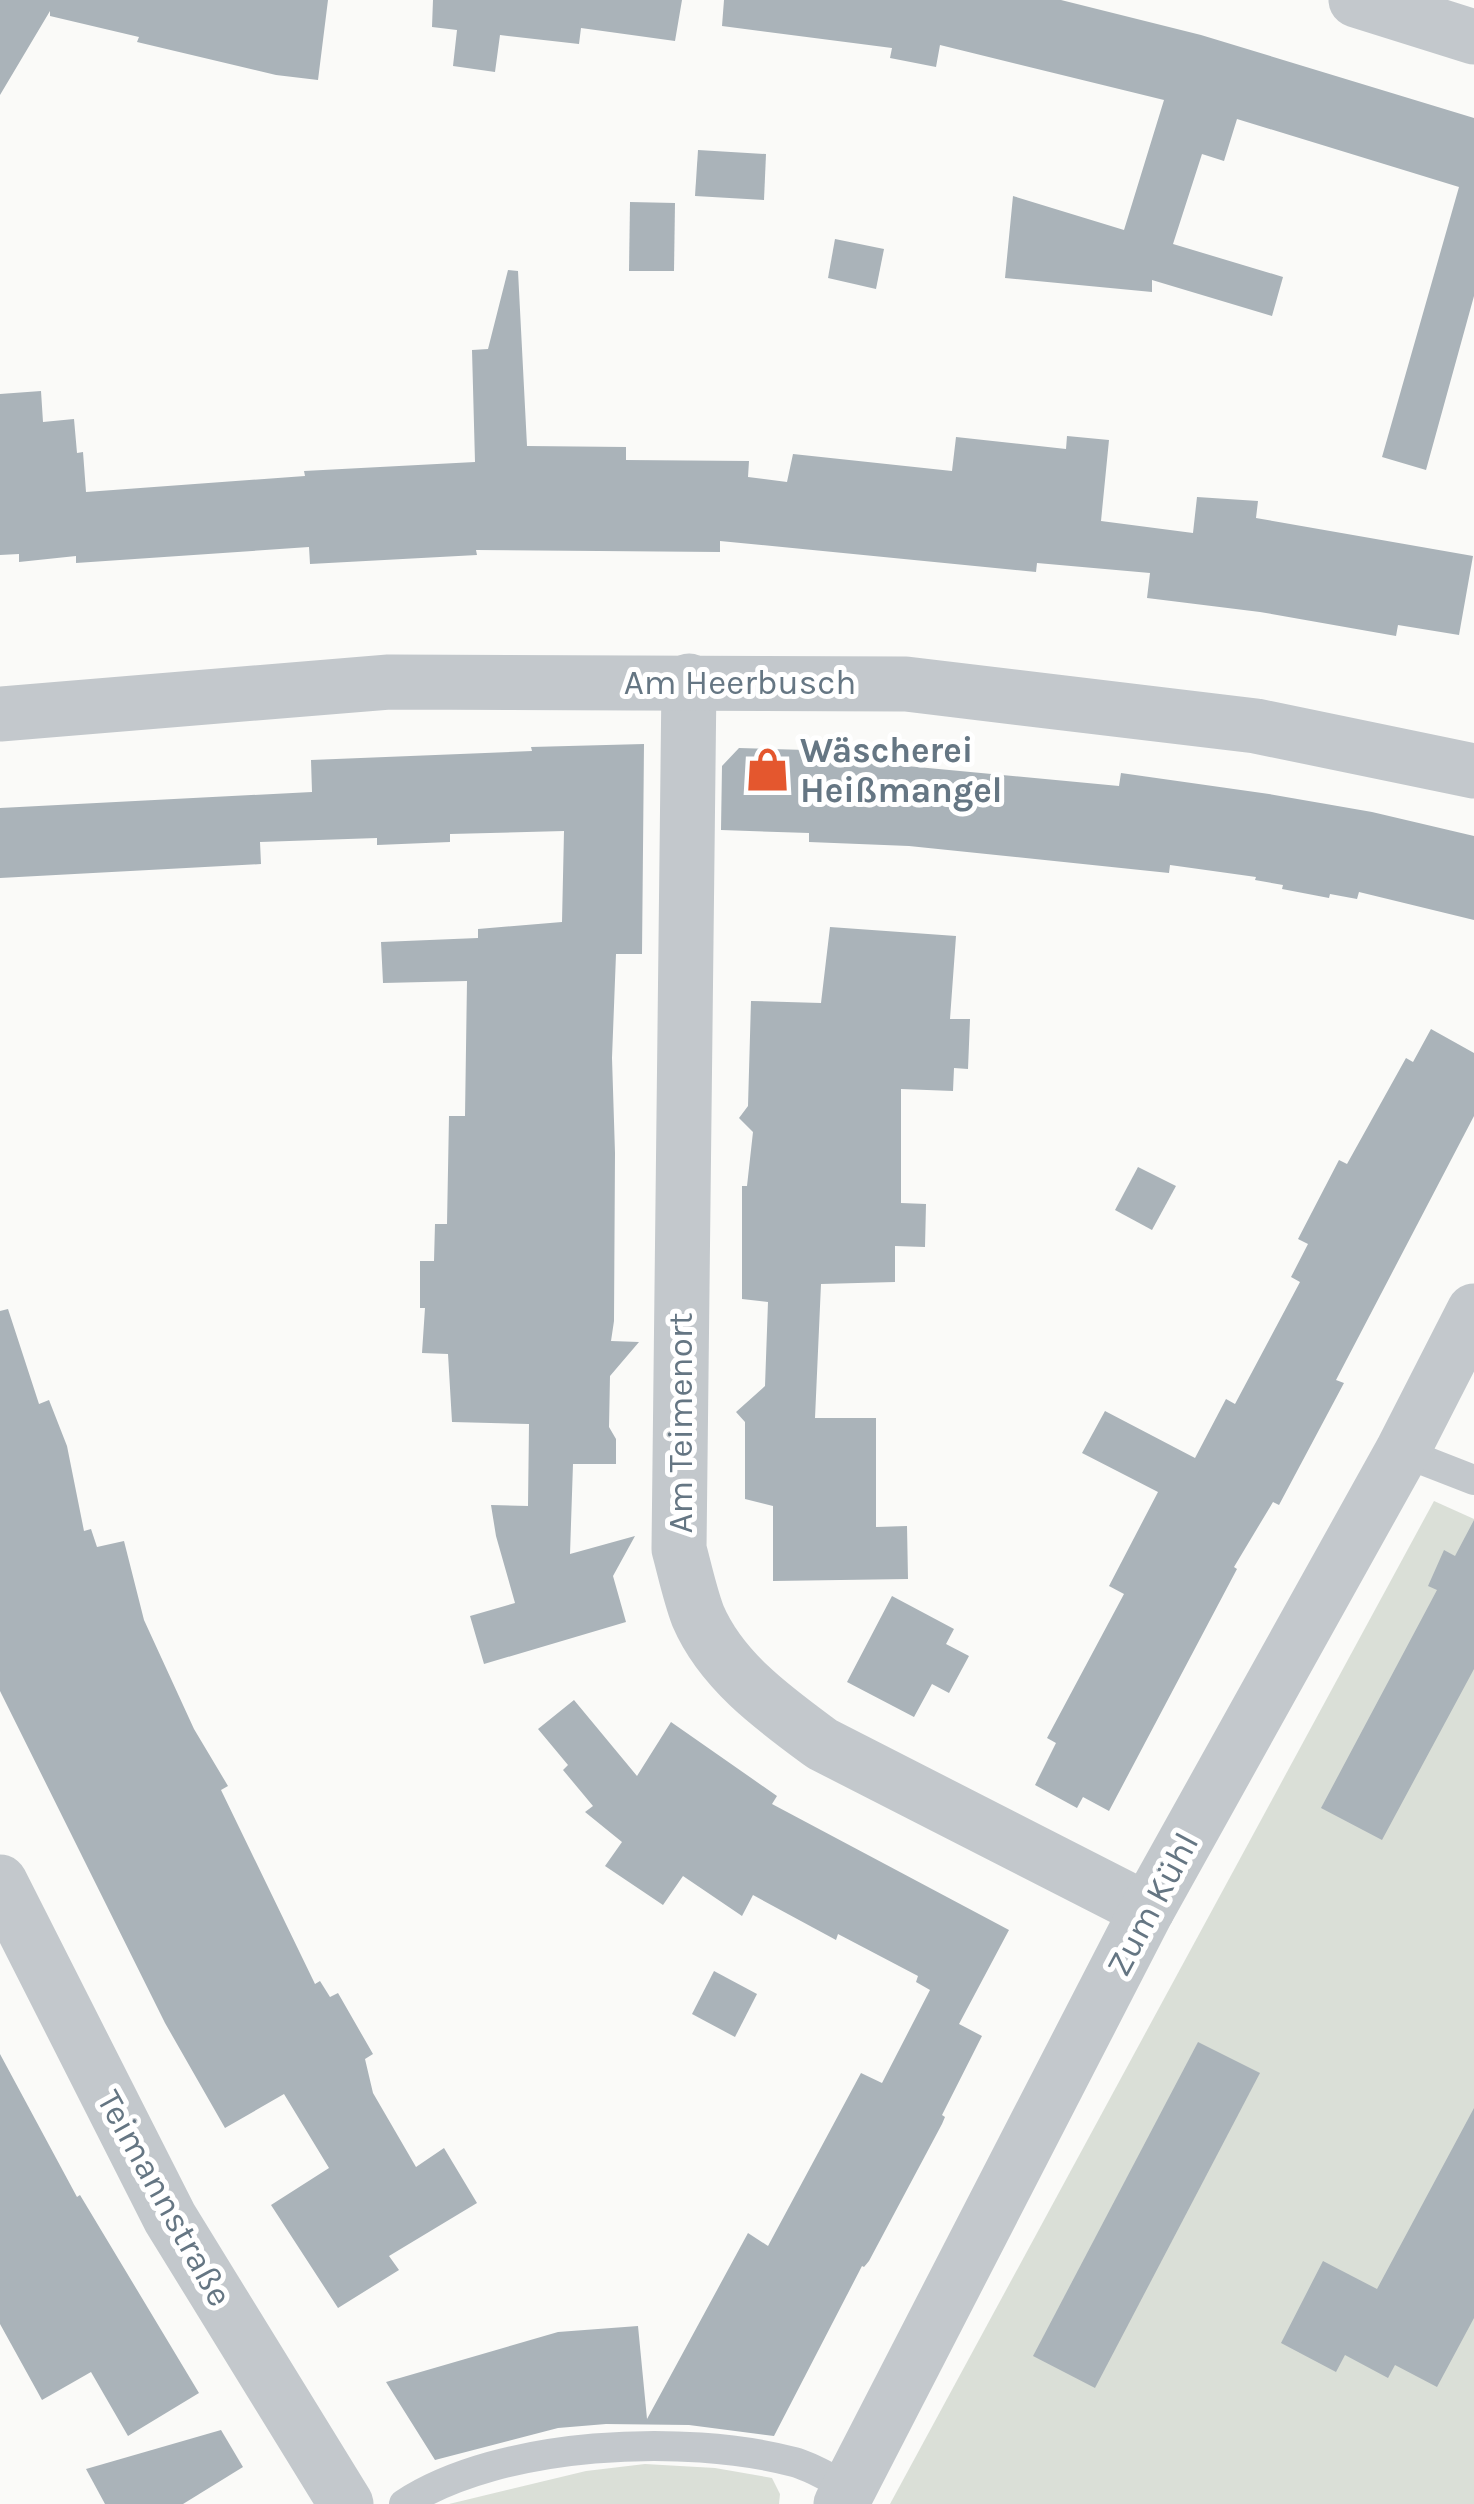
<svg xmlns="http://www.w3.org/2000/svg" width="1474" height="2504" viewBox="0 0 1474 2504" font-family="Karla,sans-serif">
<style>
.green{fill:#dadfd7}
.building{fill:#aab3b9}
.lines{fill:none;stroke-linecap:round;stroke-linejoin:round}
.lane{stroke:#c3c8cc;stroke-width:30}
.street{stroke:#c3c8cc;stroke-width:55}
.labels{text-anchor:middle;stroke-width:10;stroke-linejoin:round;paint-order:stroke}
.street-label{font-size:35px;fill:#657683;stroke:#fff}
.poi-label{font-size:35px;font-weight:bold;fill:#657683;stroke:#fff;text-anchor:start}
</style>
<rect width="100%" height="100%" fill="#fafaf8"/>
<g class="green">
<polygon points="1434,1501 1474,1519 1474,2504 890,2504"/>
<polygon points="645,2464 715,2468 772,2478 780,2494 779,2504 449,2504 586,2471"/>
</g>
<g class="building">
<polygon points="0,0 328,0 318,80 276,75 137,42 139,37 50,16 50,11 0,95"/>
<polygon points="433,0 682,0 675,41 581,28 579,44 500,35 495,72 453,66 457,30 432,27"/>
<polygon points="724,0 1061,0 1201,35 1474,118 1474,296 1426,470 1382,457 1459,187 1237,119 1224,161 1202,154 1173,244 1283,277 1272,316 1152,280 1152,292 1005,278 1013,196 1124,230 1164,100 940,45 936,67 890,58 892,48 722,26"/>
<polygon points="698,150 766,154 764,200 695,196"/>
<polygon points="630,202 675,203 674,271 629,271"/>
<polygon points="835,239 884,249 876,289 828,278"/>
<polygon points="508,270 518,271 527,446 626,447 626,460 749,461 748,477 787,482 793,454 952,471 956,437 1066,449 1067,436 1109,440 1101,521 1193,533 1197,497 1258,501 1256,518 1473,556 1459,635 1398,625 1396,636 1260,612 1147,598 1150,573 1037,563 1036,572 720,541 720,552 476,550 477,555 310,564 309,547 76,563 76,556 19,562 19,554 0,555 0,394 41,391 43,422 74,419 77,453 83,452 86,492 305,476 304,471 475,462 472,350 488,349"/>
<polygon points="644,744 642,954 616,954 612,1058 615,1153 614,1321 611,1341 639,1342 610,1376 609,1427 616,1439 616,1464 573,1464 570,1554 635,1536 613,1576 626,1622 484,1664 470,1616 515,1603 496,1536 491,1505 528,1506 529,1424 452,1422 448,1354 422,1353 425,1308 420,1308 420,1261 434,1261 435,1224 447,1224 449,1116 465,1116 467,981 383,983 381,942 478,938 478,929 562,922 564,831 450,834 450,842 377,845 377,838 260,842 261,864 0,878 0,808 312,792 311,760 532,751 531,747"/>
<polygon points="739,748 876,752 875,763 1119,786 1121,773 1269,794 1372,812 1474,836 1474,920 1359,892 1357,899 1330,894 1329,898 1282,889 1283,885 1255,880 1256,877 1170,865 1169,873 909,846 809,842 809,833 721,830 722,766"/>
<polygon points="830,927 956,936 950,1019 970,1019 968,1069 954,1068 953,1091 901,1089 901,1203 926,1204 925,1247 895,1246 895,1282 821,1284 815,1418 876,1418 876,1527 907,1526 908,1579 773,1581 773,1506 745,1499 745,1422 736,1412 765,1386 768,1302 742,1299 742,1186 747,1186 753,1132 739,1118 748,1106 751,1001 821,1003"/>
<polygon points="1431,1029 1474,1053 1474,1116 1336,1380 1344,1383 1279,1505 1273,1502 1234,1567 1237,1569 1109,1811 1083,1797 1077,1808 1035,1785 1056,1743 1047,1738 1124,1594 1109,1586 1158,1492 1082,1453 1105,1411 1195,1458 1226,1399 1235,1404 1300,1282 1291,1277 1308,1244 1298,1239 1339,1160 1347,1164 1406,1058 1413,1062"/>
<polygon points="1138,1167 1176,1186 1152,1230 1115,1210"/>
<polygon points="8,1309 39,1404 49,1400 67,1446 84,1531 91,1529 97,1547 124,1541 144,1620 194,1729 228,1786 221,1790 315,1984 320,1981 330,1997 338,1993 373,2054 365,2059 373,2093 416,2167 444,2148 477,2203 389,2256 399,2270 338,2308 271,2205 329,2168 284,2094 225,2128 165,2023 0,1691 0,1311"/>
<polygon points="1474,1520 1474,1669 1382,1840 1321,1808 1437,1590 1428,1586 1444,1550 1455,1556"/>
<polygon points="892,1596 954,1629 946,1644 969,1656 949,1693 932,1684 914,1717 847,1682"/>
<polygon points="574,1700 637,1776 671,1722 777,1796 772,1804 1009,1930 959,2024 982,2036 942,2115 945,2117 942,2124 869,2261 864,2267 862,2266 774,2436 689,2425 606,2424 558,2428 435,2460 386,2382 558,2332 638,2326 647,2419 748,2233 768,2246 861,2073 882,2083 930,1990 916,1982 918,1976 838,1934 836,1940 753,1895 742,1916 683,1876 663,1905 605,1866 622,1842 585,1812 593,1806 563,1770 568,1765 538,1729"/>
<polygon points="714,1971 757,1994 735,2037 692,2014"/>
<polygon points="1198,2042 1260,2073 1095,2388 1033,2356"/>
<polygon points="0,2054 77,2197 80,2195 199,2393 128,2436 91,2372 42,2400 0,2324"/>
<polygon points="1474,2108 1474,2318 1437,2387 1395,2365 1388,2378 1345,2355 1336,2372 1281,2343 1323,2261 1377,2289"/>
<polygon points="221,2430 243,2467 183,2504 105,2504 86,2469"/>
</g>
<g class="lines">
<g class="lane">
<polyline points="1402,1452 1474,1480"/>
<path d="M404 2504C500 2441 685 2433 794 2462 813 2467 832 2480 850 2488"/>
</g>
<g class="street">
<polyline points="1356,0 1474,37"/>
<path d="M689 681 679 1549C685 1571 690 1595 698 1616 722 1672 776 1710 822 1744L1147 1910"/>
<polyline points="0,714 389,682 906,684 1256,726 1474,771"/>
<polyline points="0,1882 170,2218 346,2504"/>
<polyline points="841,2504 1147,1910 1402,1452 1474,1311"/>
</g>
</g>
<defs>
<symbol id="shop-bare" viewBox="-9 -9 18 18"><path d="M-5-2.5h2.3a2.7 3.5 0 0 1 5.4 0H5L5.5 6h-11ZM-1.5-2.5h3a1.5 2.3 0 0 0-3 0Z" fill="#e4572e" stroke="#fff" stroke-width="2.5" paint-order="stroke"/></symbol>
</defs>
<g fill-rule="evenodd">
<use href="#shop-bare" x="736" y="738" width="63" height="63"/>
</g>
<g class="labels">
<g class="street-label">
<text x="740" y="694">Am Heerbusch</text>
<text transform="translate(680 1423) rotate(-90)" y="12">Am Teimenort</text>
<text transform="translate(1152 1904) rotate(-62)" y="12">Zum Kühl</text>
<text transform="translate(165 2198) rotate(61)" y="12">Teimannstraße</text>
</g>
<g class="poi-label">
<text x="800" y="762">Wäscherei<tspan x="800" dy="40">Heißmangel</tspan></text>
</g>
</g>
</svg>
